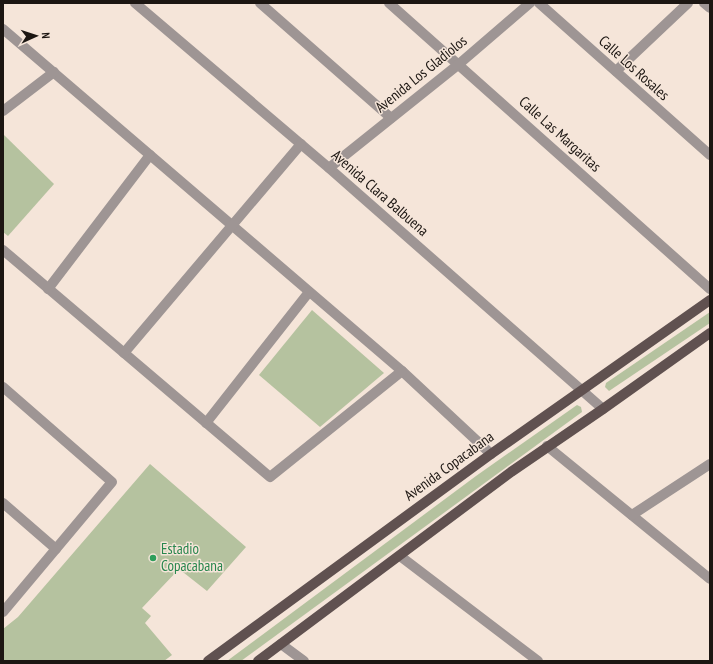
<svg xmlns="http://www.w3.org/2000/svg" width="713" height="664" viewBox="0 0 713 664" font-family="'PT Sans Narrow',sans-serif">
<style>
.green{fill:#b5c29f}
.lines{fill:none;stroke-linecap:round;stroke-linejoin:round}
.minor{stroke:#9e9594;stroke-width:10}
.major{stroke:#605150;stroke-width:10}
.leisure-dot{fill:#2e9e5b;stroke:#f5e5d9;stroke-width:1.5}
.labels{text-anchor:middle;stroke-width:3;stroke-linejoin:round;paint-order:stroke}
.street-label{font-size:15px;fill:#1c1612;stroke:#f5e5d9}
.leisure-label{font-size:15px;fill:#27864d;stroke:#f5e5d9;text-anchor:start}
</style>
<rect width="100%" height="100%" fill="#f5e5d9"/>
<g class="green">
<polygon points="3,134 54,184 8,236 3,232"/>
<polygon points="312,310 384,373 320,427 259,375"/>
<polygon points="710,312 710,323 609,391 605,387 606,383"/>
<polygon points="577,405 581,407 582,412 241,661 227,661 476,476"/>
<polygon points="150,464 246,547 207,591 179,569 142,608 151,616 145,623 172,655 164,661 3,661 3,629 18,617"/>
</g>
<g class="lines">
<g class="minor">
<polyline points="135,3 329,168 603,409"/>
<polyline points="260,3 391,118"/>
<polyline points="389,3 710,289"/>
<polyline points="539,3 710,155"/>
<polyline points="704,3 710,8"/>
<polyline points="3,29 402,371 491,454"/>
<polyline points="616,71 688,3"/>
<polyline points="3,111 54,72"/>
<polyline points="329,168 459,64 530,3"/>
<polyline points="3,250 270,477 402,371"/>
<polyline points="48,289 150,155"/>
<polyline points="124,353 301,144"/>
<polyline points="3,387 112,482 3,612"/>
<polyline points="206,423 309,292"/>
<polyline points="547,446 710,579"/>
<polyline points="3,503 56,549"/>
<polyline points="632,515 710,464"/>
<polyline points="400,556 538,661"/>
<polyline points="281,644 304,661"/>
</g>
<g class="major">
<polyline points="208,661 491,454 710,300"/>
<polyline points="258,661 511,472 603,409 710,333"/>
</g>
</g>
<circle class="leisure-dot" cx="153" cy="558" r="4"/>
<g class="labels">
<g class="street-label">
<text transform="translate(634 68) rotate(42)" y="5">Calle Los Rosales</text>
<text transform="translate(421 74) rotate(-39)" y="5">Avenida Los Gladiolos</text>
<text transform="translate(560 134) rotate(42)" y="5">Calle Las Margaritas</text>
<text transform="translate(380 193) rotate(41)" y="5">Avenida Clara Balbuena</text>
<text transform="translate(449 466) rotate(-36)" y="5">Avenida Copacabana</text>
</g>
<g class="leisure-label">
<text x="161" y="554">Estadio<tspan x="161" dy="17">Copacabana</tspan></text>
</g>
</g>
<rect width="713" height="664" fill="none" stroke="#1c1612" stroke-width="8"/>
<g transform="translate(36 36) rotate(87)" stroke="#f5e5d9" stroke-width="3" paint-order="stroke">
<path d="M0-3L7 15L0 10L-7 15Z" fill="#1c1612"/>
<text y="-6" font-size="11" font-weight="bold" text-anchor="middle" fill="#1c1612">N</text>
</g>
</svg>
